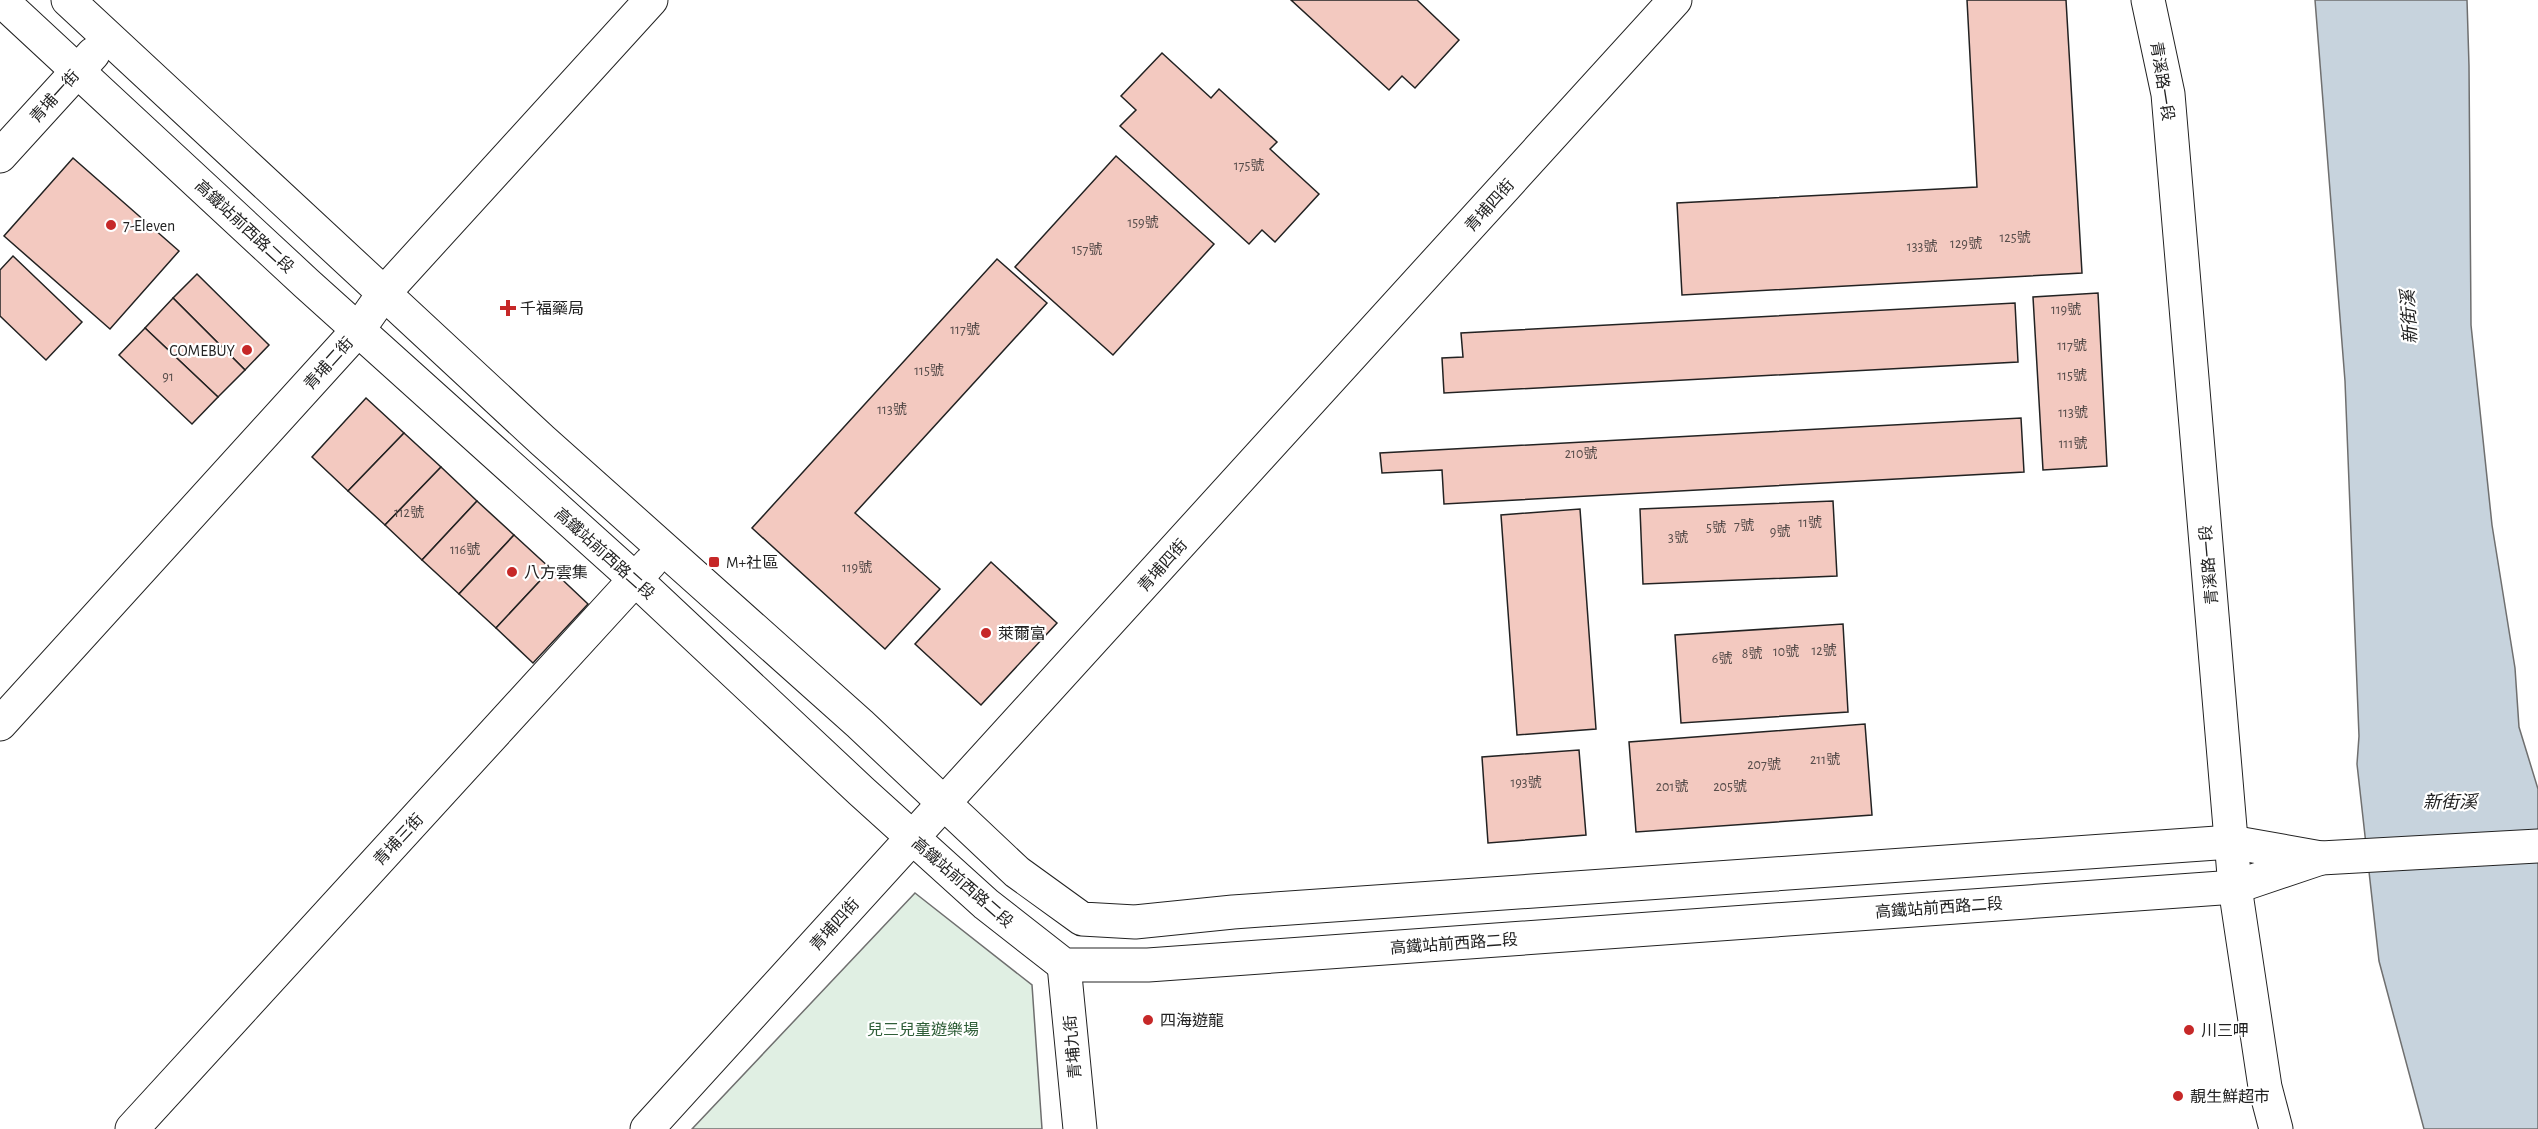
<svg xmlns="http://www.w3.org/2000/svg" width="2538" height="1129" viewBox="0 0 2538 1129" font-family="'Alegreya Sans','Noto Sans TC',sans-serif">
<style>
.green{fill:#e0efe3;stroke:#6f6f6f;stroke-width:1.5}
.water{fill:#c7d3dd;stroke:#6f6f6f;stroke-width:1.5}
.building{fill:#f3c9c0;stroke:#222;stroke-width:1.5}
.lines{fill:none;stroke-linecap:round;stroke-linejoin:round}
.minor-casing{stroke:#222;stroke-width:35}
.minor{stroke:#fff;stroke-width:33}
.poi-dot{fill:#c62828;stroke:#fff;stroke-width:2}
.labels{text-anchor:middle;stroke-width:4.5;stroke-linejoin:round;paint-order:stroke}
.number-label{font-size:14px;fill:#564c4a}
.street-label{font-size:16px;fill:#222;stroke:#fff}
.poi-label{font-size:16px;fill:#222;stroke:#fff;text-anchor:start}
.park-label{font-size:16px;fill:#2f5e38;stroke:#fff}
.water-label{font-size:18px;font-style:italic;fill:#222;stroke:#fff}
</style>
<rect width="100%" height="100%" fill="#fff"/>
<polygon class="green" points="915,893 1032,985 1042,1129 692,1129"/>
<polygon class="water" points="2315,0 2467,0 2469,66 2471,325 2492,525 2515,668 2519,727 2538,789 2538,1129 2424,1129 2379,961 2357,764 2359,736 2345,381"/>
<g class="building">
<polygon points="1291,0 1417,0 1459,40 1415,88 1402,76 1389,90"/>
<polygon points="1967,0 2066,0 2082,273 1682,295 1677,203 1977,187"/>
<polygon points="1162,53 1211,98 1219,89 1277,142 1270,149 1319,194 1275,242 1262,230 1249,244 1120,126 1136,110 1121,96"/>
<polygon points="1116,156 1214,244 1113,355 1015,267"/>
<polygon points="73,158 179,251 110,329 4,236"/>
<polygon points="13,256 82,322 46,360 0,316 0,270"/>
<polygon points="997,259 1047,303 855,513 940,589 885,649 752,528"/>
<polygon points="197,274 269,345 245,370 173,298"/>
<polygon points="2098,293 2107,466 2043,470 2033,297"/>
<polygon points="173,298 245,370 218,397 145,328"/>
<polygon points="2015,303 2018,362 1444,393 1442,358 1463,357 1461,333"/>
<polygon points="145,328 218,397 192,424 119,355"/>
<polygon points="366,398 404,433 348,491 312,457"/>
<polygon points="2021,418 2024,472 1444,504 1442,470 1382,473 1380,453"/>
<polygon points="404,433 441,467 385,525 348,491"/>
<polygon points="441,467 477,501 422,560 385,525"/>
<polygon points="477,501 514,535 459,594 422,560"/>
<polygon points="1833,501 1837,576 1643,584 1640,509"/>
<polygon points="1580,509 1596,729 1517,735 1501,515"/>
<polygon points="514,535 551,569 496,628 459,594"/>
<polygon points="991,562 1057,623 981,705 915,644"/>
<polygon points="551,569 588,604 533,663 496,628"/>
<polygon points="1843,624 1848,712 1681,723 1675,635"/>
<polygon points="1865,724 1872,815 1636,832 1629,742"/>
<polygon points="1579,750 1586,835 1488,843 1482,757"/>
</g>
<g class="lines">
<defs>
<g id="minor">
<polyline points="1,0 306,283 636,580 861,791 986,904 1064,965 1148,965 2235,887 2321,858 2231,842 1233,912 1135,922 1082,919 1017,872 860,724 542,440 68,0"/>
<polyline points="2148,0 2168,94 2235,887 2265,1087 2276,1129"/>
<polyline points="0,156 93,54"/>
<polyline points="0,724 358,330 384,293 651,0"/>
<polyline points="2321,858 2538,846"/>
<polyline points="1064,965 1080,1129"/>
<polyline points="132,1129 650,563"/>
<polyline points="647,1129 1675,0"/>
</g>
</defs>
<use href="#minor" class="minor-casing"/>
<use href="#minor" class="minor"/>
</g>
<g class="poi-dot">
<circle cx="111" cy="225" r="6"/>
<path d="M505 299h6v6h6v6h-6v6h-6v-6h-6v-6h6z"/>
<circle cx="247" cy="350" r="6"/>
<rect x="708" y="556" width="12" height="12" rx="3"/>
<circle cx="512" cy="572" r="6"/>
<circle cx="986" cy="633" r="6"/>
<circle cx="1148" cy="1020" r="6"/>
<circle cx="2189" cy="1030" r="6"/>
<circle cx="2178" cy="1096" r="6"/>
</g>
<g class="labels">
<g class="number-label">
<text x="1249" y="170">175號</text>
<text x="1143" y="227">159號</text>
<text x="2015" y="242">125號</text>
<text x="1966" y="248">129號</text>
<text x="1922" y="251">133號</text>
<text x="1087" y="254">157號</text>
<text x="2066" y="314">119號</text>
<text x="965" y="334">117號</text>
<text x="2072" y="350">117號</text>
<text x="929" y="375">115號</text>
<text x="2072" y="380">115號</text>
<text x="168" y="381">91</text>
<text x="892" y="414">113號</text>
<text x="2073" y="417">113號</text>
<text x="2073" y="448">111號</text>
<text x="1581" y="458">210號</text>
<text x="409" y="517">112號</text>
<text x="1810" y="527">11號</text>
<text x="1744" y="530">7號</text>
<text x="1716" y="532">5號</text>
<text x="1780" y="536">9號</text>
<text x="1678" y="542">3號</text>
<text x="465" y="554">116號</text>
<text x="857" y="572">119號</text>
<text x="1824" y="655">12號</text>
<text x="1786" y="656">10號</text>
<text x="1752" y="658">8號</text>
<text x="1722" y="663">6號</text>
<text x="1825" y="764">211號</text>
<text x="1764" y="769">207號</text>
<text x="1526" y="787">193號</text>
<text x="1672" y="791">201號</text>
<text x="1730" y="791">205號</text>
</g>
<g class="street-label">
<text transform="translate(2163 81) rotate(81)" y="6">青溪路一段</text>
<text transform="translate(54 96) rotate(-48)" y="6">青埔一街</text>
<text transform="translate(1489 205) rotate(-48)" y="6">青埔四街</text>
<text transform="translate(245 226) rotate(43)" y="6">高鐵站前西路二段</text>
<text transform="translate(328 363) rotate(-48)" y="6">青埔二街</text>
<text transform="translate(605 553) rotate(42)" y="6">高鐵站前西路二段</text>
<text transform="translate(1162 565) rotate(-48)" y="6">青埔四街</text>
<text transform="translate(2208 565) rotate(-95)" y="6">青溪路一段</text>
<text transform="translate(398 839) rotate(-47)" y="6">青埔三街</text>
<text transform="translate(963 882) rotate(41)" y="6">高鐵站前西路二段</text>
<text transform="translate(1939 907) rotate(-4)" y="6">高鐵站前西路二段</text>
<text transform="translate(834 924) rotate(-48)" y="6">青埔四街</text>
<text transform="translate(1454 943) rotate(-4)" y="6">高鐵站前西路二段</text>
<text transform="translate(1072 1047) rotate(-95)" y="6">青埔九街</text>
</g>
<g class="poi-label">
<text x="123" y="231">7-Eleven</text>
<text x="520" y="314">千福藥局</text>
<text x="235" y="356" text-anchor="end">COMEBUY</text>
<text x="726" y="568">M+社區</text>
<text x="524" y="578">八方雲集</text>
<text x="998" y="639">萊爾富</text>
<text x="1160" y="1026">四海遊龍</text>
<text x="2201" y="1036">川三呷</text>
<text x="2190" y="1102">靚生鮮超市</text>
</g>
<g class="park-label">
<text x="923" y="1035">兒三兒童遊樂場</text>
</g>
<g class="water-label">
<text transform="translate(2409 317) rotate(-93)" y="6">新街溪</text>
<text x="2450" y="808">新街溪</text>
</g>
</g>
</svg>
